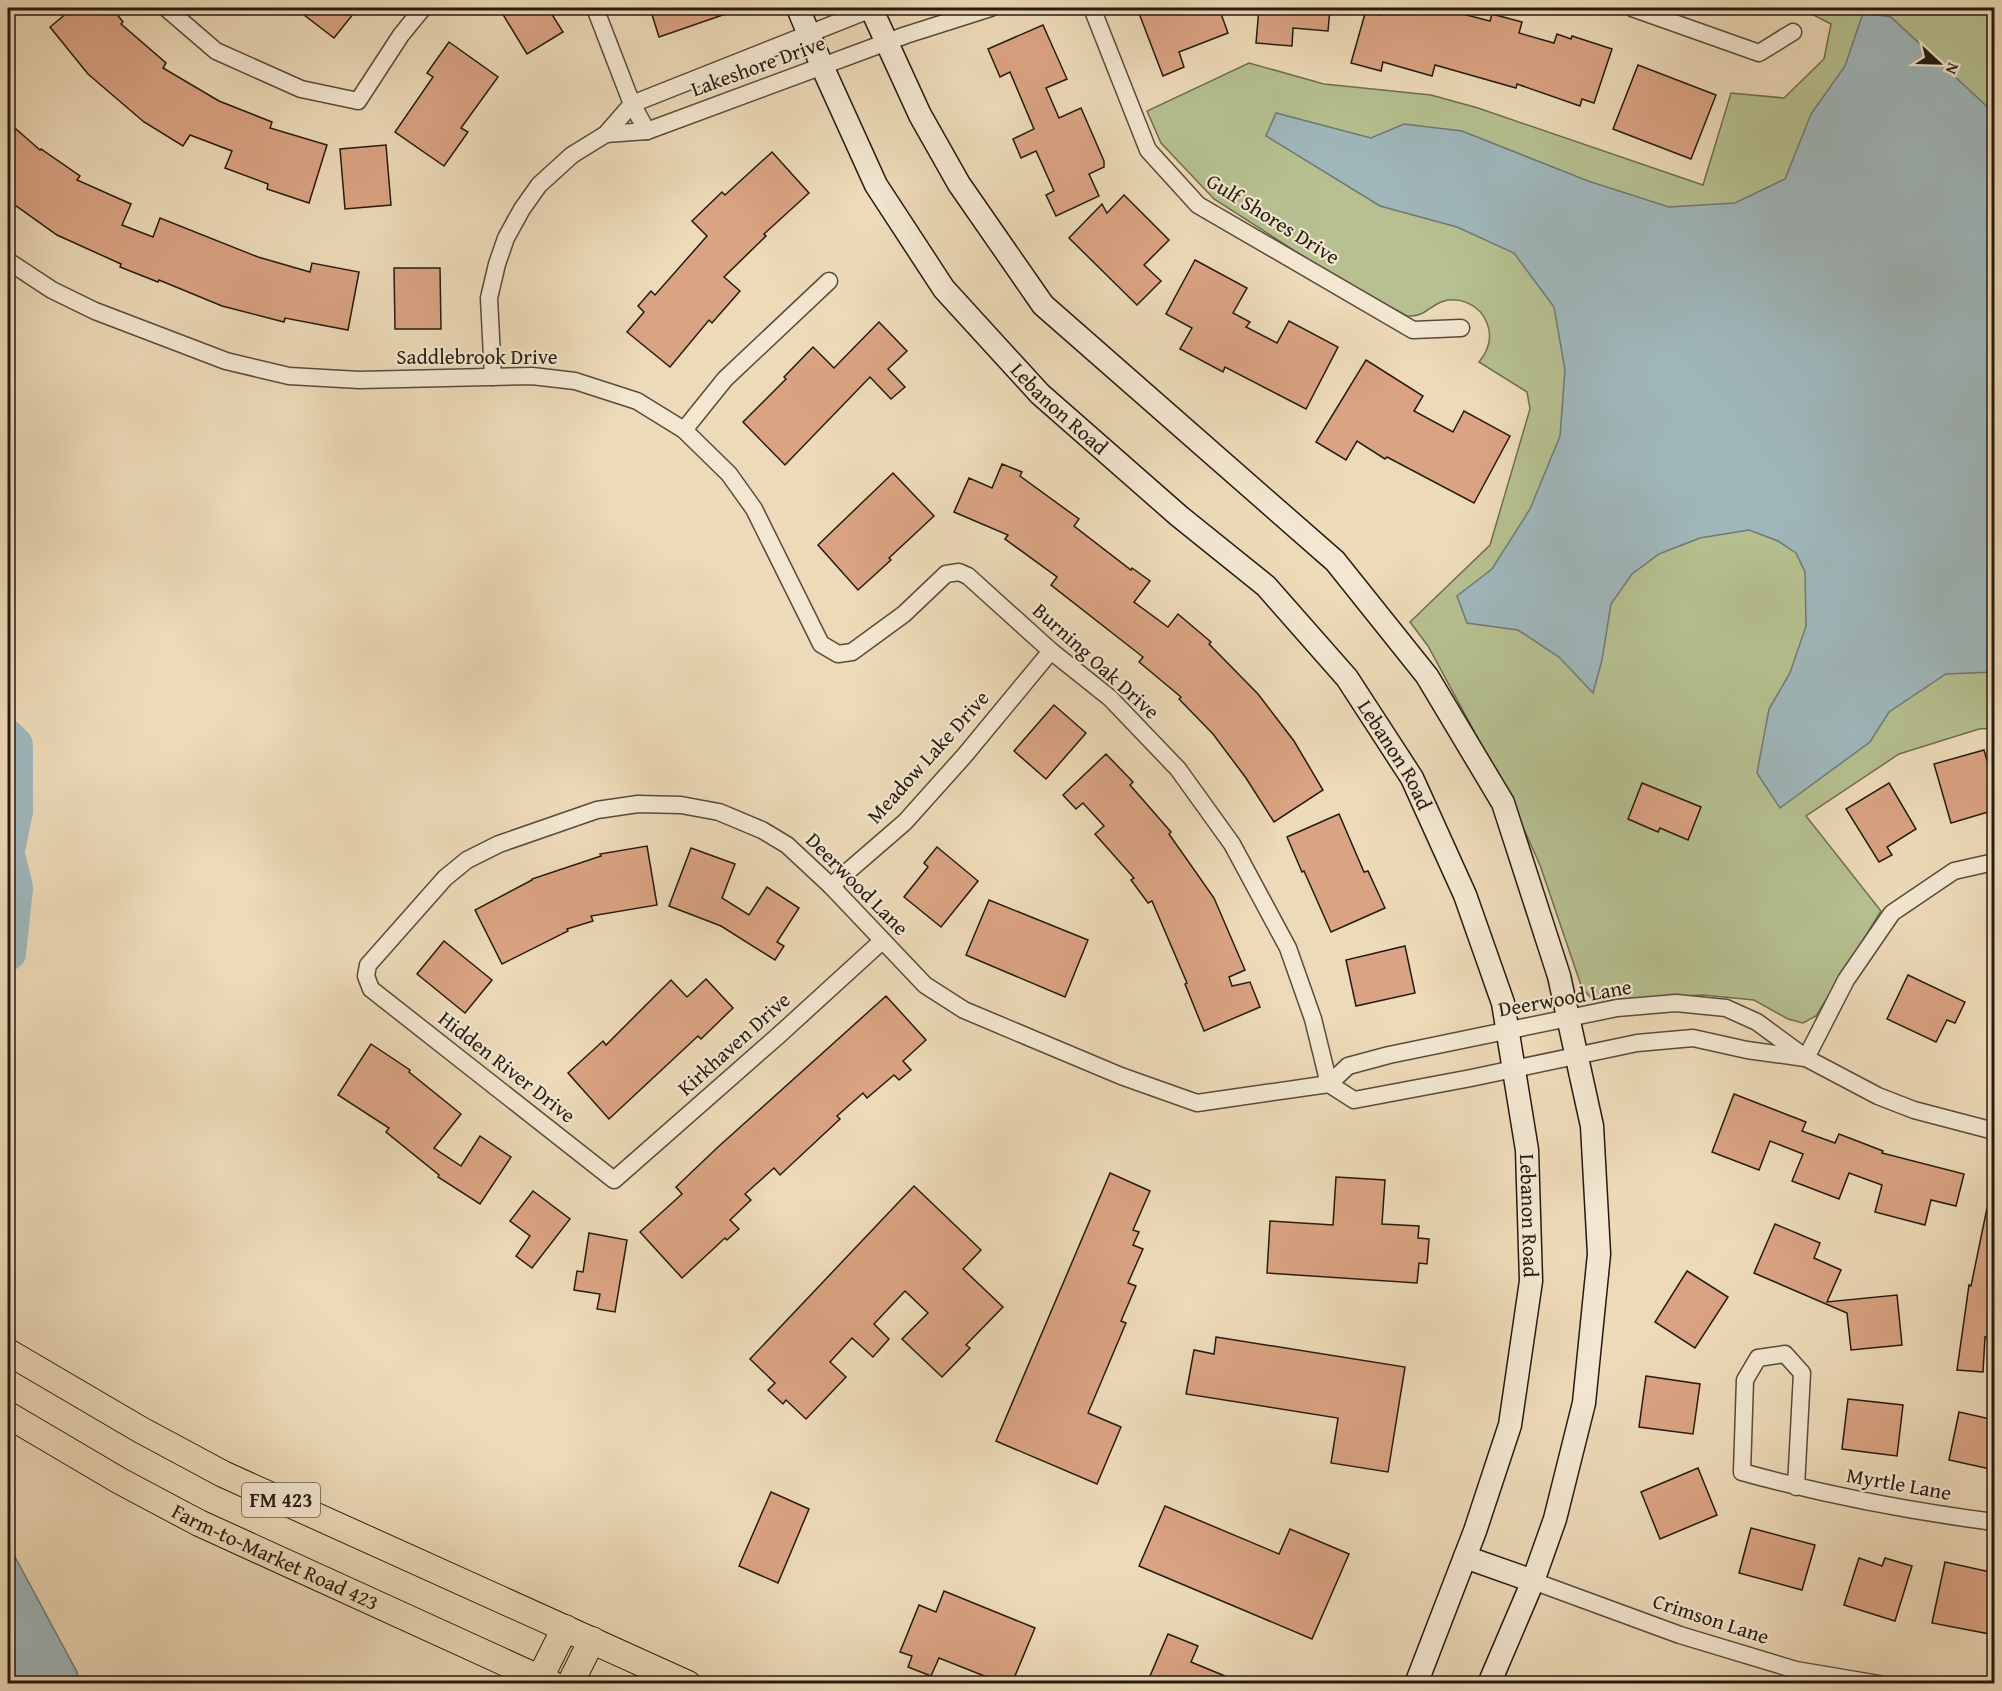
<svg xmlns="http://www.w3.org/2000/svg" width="2002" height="1691" viewBox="0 0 2002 1691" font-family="'Gentium Book Plus',serif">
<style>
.green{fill:#b6c090;stroke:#6e6e50;stroke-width:1.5}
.water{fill:#9fb7bb;stroke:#6f7977;stroke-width:1.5}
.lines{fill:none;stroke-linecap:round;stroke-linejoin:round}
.river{stroke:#9fb7bb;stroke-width:36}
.building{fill:#daa383;stroke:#261b11;stroke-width:1.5}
.minor-casing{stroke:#584b3b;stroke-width:19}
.secondary-casing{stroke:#261b11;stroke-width:25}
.primary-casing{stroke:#261b11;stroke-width:28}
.minor{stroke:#f3e7d1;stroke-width:16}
.secondary{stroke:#f3e7d1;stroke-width:22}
.primary{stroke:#eddab8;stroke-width:26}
.labels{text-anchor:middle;stroke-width:4.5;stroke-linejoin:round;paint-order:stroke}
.shield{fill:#f3e7d1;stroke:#64584b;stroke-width:1.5}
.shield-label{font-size:20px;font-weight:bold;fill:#261b11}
.street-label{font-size:21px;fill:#261b11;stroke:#f3e7d1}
</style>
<rect width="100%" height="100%" fill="#eddab8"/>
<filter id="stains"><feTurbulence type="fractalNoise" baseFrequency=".00333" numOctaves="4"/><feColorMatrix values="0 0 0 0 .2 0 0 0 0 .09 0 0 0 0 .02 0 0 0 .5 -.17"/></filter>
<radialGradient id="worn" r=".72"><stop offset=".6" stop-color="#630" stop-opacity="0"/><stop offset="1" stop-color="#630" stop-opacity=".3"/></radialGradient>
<path class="green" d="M1800 8H1994V728L1979 729 1899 754 1806 816 1881 911 1816 1016 1803 1023 1788 1019 1754 1000 1703 995 1594 1001 1582 988 1540 865 1508 794 1428 646 1410 622 1490 545 1530 409 1527 392 1479 362C1488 351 1493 338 1487 323 1480 305 1459 295 1441 302 1427 308 1424 317 1407 316L1334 276 1214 199 1161 143 1147 111 1249 63 1324 84 1431 95 1478 108 1703 185 1731 93 1784 98 1824 59 1831 24Z"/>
<g class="water">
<polygon points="1863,13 1891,17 1994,113 1994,672 1946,674 1889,712 1870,742 1780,808 1757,773 1769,709 1790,673 1806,626 1805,572 1796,553 1778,541 1749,530 1700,538 1659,554 1632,574 1611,604 1602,660 1593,693 1559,657 1518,630 1467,623 1457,596 1492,569 1530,509 1560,436 1565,370 1554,307 1514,253 1457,227 1380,206 1266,136 1276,113 1371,138 1404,124 1462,131 1588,181 1669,207 1735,203 1785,179 1811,114 1845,66"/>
<polygon points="8,1544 77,1672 78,1683 8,1683"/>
</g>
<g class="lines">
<g class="river">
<polyline points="8,738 15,745 15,811 8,845"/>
<polyline points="8,859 15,888 8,953"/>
</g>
</g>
<g class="building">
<polygon points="73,8 112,8 123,22 121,24 166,63 163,68 219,101 272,122 270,128 327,145 309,203 267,189 268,184 225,168 232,151 190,135 183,146 144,122 88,74 50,27"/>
<polygon points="295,8 358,8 334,38"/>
<polygon points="499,8 548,8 563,32 527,54"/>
<polygon points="650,8 736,8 737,10 659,37"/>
<polygon points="1137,8 1219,8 1228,33 1179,52 1184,67 1163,76"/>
<polygon points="1259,8 1330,8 1328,31 1293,28 1292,46 1256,43"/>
<polygon points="1383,8 1451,8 1451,11 1490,21 1492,14 1522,22 1519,33 1554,43 1557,34 1571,39 1572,36 1612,49 1594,103 1582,99 1580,106 1517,84 1516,88 1435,65 1432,76 1383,62 1381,71 1351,63 1366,10 1381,15"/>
<polygon points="1043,25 1067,79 1046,88 1059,118 1081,108 1104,161 1104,167 1089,174 1099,196 1056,216 1046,195 1054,191 1036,151 1021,158 1013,139 1034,129 1010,72 1000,77 988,49"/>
<polygon points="449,42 498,77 461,128 468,132 444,166 395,132 433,77 427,73"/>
<polygon points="1638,65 1716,95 1691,159 1613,129"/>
<polygon points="8,122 40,150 41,149 80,176 77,180 131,204 122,225 153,237 160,218 258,257 310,272 312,263 359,272 348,330 285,318 284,322 222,306 159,280 158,282 120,267 121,264 57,235 8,200"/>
<polygon points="386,145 391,205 345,209 340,149"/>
<polygon points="772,152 809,193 764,234 766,236 724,277 740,291 712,323 709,320 670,367 627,332 644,312 638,306 651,291 655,295 707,236 692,221 722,192 725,195"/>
<polygon points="1124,195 1169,240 1144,265 1161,281 1137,305 1069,238 1102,204 1107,213"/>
<polygon points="1195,260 1247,288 1233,313 1250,322 1246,327 1277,343 1289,321 1338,347 1306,409 1225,367 1223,372 1180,349 1192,328 1166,314"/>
<polygon points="394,268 440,268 441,329 395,329"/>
<polygon points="879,322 907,351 888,369 905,387 891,399 870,377 785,465 743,422 786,379 784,377 813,347 834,368"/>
<polygon points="1366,360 1423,396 1414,411 1453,432 1464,411 1510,436 1474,503 1387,457 1385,459 1357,441 1346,460 1316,442"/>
<polygon points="1002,464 1022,472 1020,476 1079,519 1074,526 1131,570 1132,568 1150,581 1134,602 1168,627 1178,614 1211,642 1209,644 1258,694 1294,741 1323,790 1274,822 1246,778 1213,734 1179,699 1181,697 1139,662 1143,657 1051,585 1057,577 1005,539 1008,535 954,512 969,478 992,488"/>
<polygon points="893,473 934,516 889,558 891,560 858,590 818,545"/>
<polygon points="1054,705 1086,733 1046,779 1014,751"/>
<polygon points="1984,750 1995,788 1995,810 1951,823 1934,764"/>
<polygon points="1106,754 1133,782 1130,785 1171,832 1169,834 1214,898 1245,970 1229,977 1232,986 1250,982 1260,1007 1204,1031 1185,984 1187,983 1152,901 1148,903 1131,880 1134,878 1095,834 1104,826 1083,803 1076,809 1063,795"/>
<polygon points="1642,783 1701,807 1688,840 1660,828 1658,832 1628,819"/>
<polygon points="1889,783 1916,829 1887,847 1892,855 1879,862 1846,809"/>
<polygon points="1339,814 1364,872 1368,871 1385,908 1331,932 1304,871 1302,872 1287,837"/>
<polygon points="647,846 657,905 591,916 593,921 567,929 568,931 502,964 475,910 532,880 532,879 601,856 600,854"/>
<polygon points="937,847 978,881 941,927 904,897 928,867 924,863"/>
<polygon points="691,848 735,864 722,898 749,915 767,887 799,908 777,942 784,946 775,960 721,926 669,906"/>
<polygon points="989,900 1088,940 1065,997 966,955"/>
<polygon points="444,941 492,980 465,1013 417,974"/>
<polygon points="1405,946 1415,993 1356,1006 1346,960"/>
<polygon points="1908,975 1965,1002 1955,1023 1947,1020 1936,1042 1887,1019"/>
<polygon points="706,979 733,1008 701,1039 698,1036 609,1119 568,1073 603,1041 606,1045 671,980 687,997"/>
<polygon points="886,996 926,1040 903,1061 911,1070 899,1080 894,1075 867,1098 863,1093 837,1116 840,1119 780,1175 774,1168 745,1194 751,1200 730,1220 739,1229 727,1240 725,1238 682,1278 640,1232 682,1194 676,1187 718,1147"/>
<polygon points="371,1044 410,1070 409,1072 461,1114 434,1148 461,1166 480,1136 511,1157 480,1204 438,1177 439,1175 386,1132 389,1128 338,1095"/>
<polygon points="1734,1094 1806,1122 1802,1131 1835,1143 1839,1134 1883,1151 1882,1153 1964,1174 1956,1206 1931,1200 1925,1225 1875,1212 1882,1185 1849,1173 1839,1199 1792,1181 1803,1154 1770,1141 1759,1170 1712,1152"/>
<polygon points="1110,1173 1150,1191 1133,1230 1139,1232 1133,1245 1143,1249 1128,1283 1136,1286 1121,1321 1126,1323 1088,1413 1121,1427 1097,1484 996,1441"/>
<polygon points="1336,1177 1385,1180 1382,1224 1419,1226 1418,1238 1429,1239 1427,1264 1419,1263 1417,1283 1267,1273 1270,1221 1333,1225"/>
<polygon points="914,1186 981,1250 963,1269 1003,1307 966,1345 970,1348 942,1377 902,1339 928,1313 905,1291 874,1324 889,1339 873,1357 852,1338 830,1362 846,1377 806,1419 786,1400 783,1404 768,1390 775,1383 750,1359"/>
<polygon points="533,1191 570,1219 532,1268 516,1256 530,1236 510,1221"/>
<polygon points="1987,1208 1995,1209 1995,1339 1985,1337 1983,1372 1957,1370 1969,1285 1971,1286"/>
<polygon points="1775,1224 1820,1243 1814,1258 1841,1270 1827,1302 1897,1295 1902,1345 1851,1350 1847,1313 1754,1273"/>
<polygon points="589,1233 627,1240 615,1312 597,1309 600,1294 574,1290 577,1271 583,1272"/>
<polygon points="1687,1271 1728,1297 1695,1348 1655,1322"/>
<polygon points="1216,1337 1405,1367 1388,1472 1331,1463 1338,1418 1186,1394 1194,1350 1214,1354"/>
<polygon points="1646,1376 1700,1384 1693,1434 1639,1427"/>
<polygon points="1848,1399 1903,1405 1897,1456 1842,1449"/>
<polygon points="1959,1412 1995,1420 1995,1470 1949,1460"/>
<polygon points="1698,1468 1717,1515 1660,1539 1641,1492"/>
<polygon points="771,1492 809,1509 778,1583 739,1566"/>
<polygon points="1165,1506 1279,1554 1290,1529 1349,1554 1312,1639 1139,1566"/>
<polygon points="1751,1528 1815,1545 1802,1590 1739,1573"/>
<polygon points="1859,1558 1882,1566 1885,1558 1912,1566 1895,1621 1844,1605"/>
<polygon points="1945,1562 1995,1573 1995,1635 1932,1623"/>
<polygon points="944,1591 1035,1628 1012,1683 1002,1683 939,1658 931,1676 908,1667 912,1656 900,1652 919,1605 936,1612"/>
<polygon points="1168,1634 1198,1646 1191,1662 1242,1683 1147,1683"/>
</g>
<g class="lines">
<defs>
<g id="minor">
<polyline points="166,8 216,51 301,89 358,101 401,35 423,8"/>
<polyline points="595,8 632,104 647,131"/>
<polyline points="1092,8 1148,150 1198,205 1413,330 1461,328"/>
<polyline points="1632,8 1759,53 1793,32"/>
<polyline points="606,134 647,131 906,35 991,8"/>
<polyline points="8,261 52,290 95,311 226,361 289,376 359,380 532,376 575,381 637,401 684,430 729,474 754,509 821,644 838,654 852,652 904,614 946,574 959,572 968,576 1051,651 1110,698 1178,769 1232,844 1288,948 1313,1019 1329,1084"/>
<polyline points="493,377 489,298 497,264 506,238 522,209 539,185 572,155 606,134 632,104 874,8"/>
<polyline points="684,430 725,379 829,281"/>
<polyline points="831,886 905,822 965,755 1051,651"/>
<polyline points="882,941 779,1035 614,1180 371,989 366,976 368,965 445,878 467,860 499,844 597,810 638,804 681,805 719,812 762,830 787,845 831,886 925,985 964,1010 1121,1076 1197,1103 1329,1084 1348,1066 1389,1055 1617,1008 1676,1003 1726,1008 1757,1022 1806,1058 1878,1096 1914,1110 1994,1131"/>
<polyline points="1806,1058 1846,980 1892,913 1954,871 1994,862"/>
<polyline points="1329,1084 1354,1100 1471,1078 1637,1043 1693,1038 1747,1050 1805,1058"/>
<path d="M1796 1487 1802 1373 1785 1354 1758 1358 1745 1380 1742 1472C1825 1495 1909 1511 1994 1522"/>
<polyline points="1533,1581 1680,1635 1796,1670 1879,1684"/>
</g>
<g id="secondary">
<path id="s1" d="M798 8 822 66 876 185 944 289 1040 394 1179 516 1266 586 1347 678 1412 778 1465 895 1503 1003 1527 1150 1531 1281 1510 1425 1475 1531 1416 1684"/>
<polyline points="871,8 920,115 959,184 1043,305 1335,561 1427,676 1503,803 1559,976 1592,1126 1599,1254 1584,1403 1555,1519 1533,1581 1489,1684"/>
<polyline points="1465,1557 1533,1581"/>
</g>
<g id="primary">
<polyline points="8,1352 141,1430 223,1474 688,1684"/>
<path id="s2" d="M8 1415 120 1481 199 1523 552 1684"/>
<polyline points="540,1678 565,1628"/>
<polyline points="570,1684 592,1640"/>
</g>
</defs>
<use href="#minor" class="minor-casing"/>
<use href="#secondary" class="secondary-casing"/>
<use href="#primary" class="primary-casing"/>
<use href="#minor" class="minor"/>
<use href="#secondary" class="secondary"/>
<use href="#primary" class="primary"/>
</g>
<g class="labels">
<rect class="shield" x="242" y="1483" width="78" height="34" rx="4.5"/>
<g class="shield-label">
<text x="281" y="1507">FM 423</text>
</g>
<g class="street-label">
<text transform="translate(758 66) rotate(-20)" y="7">Lakeshore Drive</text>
<text transform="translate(1273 219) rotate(32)" y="7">Gulf Shores Drive</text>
<text x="477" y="364">Saddlebrook Drive</text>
<text dy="7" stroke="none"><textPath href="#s1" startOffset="484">Lebanon Road</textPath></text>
<text transform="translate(1096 661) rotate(42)" y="7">Burning Oak Drive</text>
<text transform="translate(928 757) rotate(-48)" y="7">Meadow Lake Drive</text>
<text dy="7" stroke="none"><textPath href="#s1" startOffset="970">Lebanon Road</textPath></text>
<text transform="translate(857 884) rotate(45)" y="7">Deerwood Lane</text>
<text transform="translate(1565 998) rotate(-10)" y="7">Deerwood Lane</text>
<text transform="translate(734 1044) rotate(-42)" y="7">Kirkhaven Drive</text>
<text transform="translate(507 1067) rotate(38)" y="7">Hidden River Drive</text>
<text dy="7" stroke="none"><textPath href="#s1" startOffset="1456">Lebanon Road</textPath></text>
<text transform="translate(1899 1484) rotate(10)" y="7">Myrtle Lane</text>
<text dy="7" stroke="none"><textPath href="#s2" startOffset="303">Farm-to-Market Road 423</textPath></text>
<text transform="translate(1711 1619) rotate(18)" y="7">Crimson Lane</text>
</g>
</g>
<rect width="2002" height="1691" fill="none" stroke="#eddab8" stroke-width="30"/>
<rect x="9" y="9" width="1984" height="1673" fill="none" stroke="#261b11" stroke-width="3"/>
<rect x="15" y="15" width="1972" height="1661" fill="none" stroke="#261b11" stroke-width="1.5"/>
<g transform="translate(1939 63) rotate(112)" stroke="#f3e7d1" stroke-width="4.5" paint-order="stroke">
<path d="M0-4.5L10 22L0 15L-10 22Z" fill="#261b11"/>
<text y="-9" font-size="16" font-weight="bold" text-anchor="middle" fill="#261b11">N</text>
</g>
<rect width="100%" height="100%" filter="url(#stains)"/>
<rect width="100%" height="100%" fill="url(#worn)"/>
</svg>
